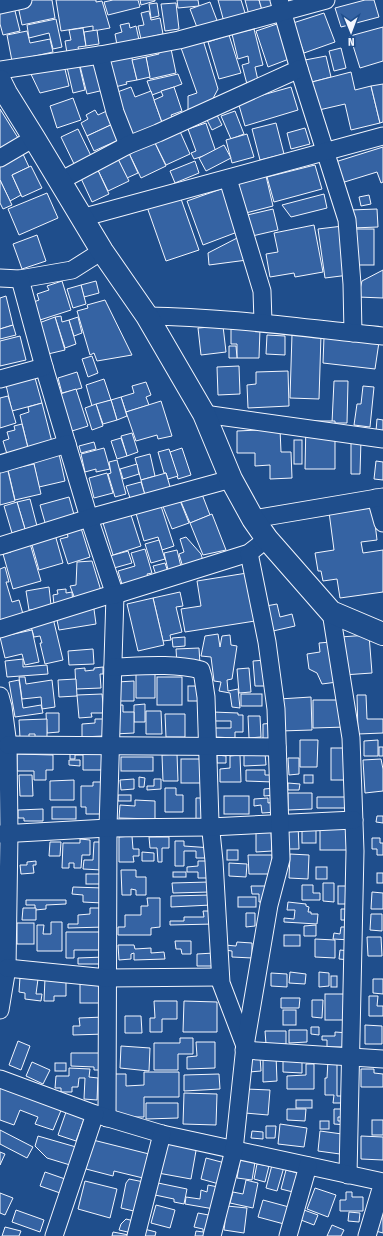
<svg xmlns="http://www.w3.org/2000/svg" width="383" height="1236" viewBox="0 0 383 1236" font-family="'Fira Sans Condensed',sans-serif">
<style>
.building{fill:#3563a3;stroke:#f2f6ff}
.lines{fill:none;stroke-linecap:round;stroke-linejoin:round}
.street-casing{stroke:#f2f6ff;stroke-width:19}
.secondary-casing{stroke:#f2f6ff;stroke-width:24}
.street{stroke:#1f4e8c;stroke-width:17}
.secondary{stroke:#1f4e8c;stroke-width:22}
</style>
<rect width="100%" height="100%" fill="#1f4e8c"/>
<g class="building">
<polygon points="31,0 52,0 55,18 22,25 18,6 31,3"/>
<polygon points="56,0 96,0 96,2 102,1 110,28 93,31 93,26 61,31"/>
<polygon points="113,0 138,0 140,7 108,15 104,2"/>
<polygon points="140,0 155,0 155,1 141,5"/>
<polygon points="177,0 198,0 199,6 178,8"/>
<polygon points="218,0 241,0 246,16 224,22"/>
<polygon points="245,0 259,0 262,10 249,15"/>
<polygon points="259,0 273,0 275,6 262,10"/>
<polygon points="365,0 374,0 379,17 341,27 335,8"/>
<polygon points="210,2 218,23 198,30 190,9"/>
<polygon points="157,3 159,16 151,18 149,4"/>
<polygon points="176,3 179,29 165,31 161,4"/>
<polygon points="14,7 20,31 3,35 0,24 0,10"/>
<polygon points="149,11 151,20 160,18 163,34 141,39 138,26 144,25 141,13"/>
<polygon points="324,13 335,42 304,53 293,23"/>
<polygon points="56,19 62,47 53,49 49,33 29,38 27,25"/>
<polygon points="129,23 130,28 136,26 139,40 117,45 115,34 122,32 120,25"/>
<polygon points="277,24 289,59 268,67 256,31"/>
<polygon points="383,27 383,61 360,68 350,36"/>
<polygon points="83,28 86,46 78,47 79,51 67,53 65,41 71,40 69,30"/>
<polygon points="254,29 263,65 255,67 259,85 248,88 242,65 249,63 248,56 238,59 232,34"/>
<polygon points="97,30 99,44 86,46 84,32"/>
<polygon points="27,31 30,43 50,39 53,52 12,61 7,35"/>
<polygon points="229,35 241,73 219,79 208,42"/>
<polygon points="203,40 218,89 210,104 188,115 188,96 197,93 180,45"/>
<polygon points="170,44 176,73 150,79 146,57 159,54 157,47"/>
<polygon points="341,48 346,68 334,71 329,51"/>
<polygon points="131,54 137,80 126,82 127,84 111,88 104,60"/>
<polygon points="326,56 331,77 312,82 305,60"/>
<polygon points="146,57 150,77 137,80 132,60"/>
<polygon points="78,60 85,90 73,93 66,63"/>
<polygon points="63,61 69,86 40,93 28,68"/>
<polygon points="98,62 104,90 87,94 80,66"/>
<polygon points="351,72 355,90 371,86 380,123 351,130 345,104 319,110 312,82"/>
<polygon points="178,74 182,84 152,95 147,81"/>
<polygon points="383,84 383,122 380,123 371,86"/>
<polygon points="131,87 135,97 151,91 164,128 129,141 112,94"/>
<polygon points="174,87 182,111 171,115 174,121 163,125 154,100 163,96 161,91"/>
<polygon points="291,87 298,110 245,126 238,102"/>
<polygon points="73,98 81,120 57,128 50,106"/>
<polygon points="0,109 20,141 0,154"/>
<polygon points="111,109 117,122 87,136 81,123 88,119 86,115 95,110 98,115"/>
<polygon points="235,111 244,134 231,139 221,116"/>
<polygon points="216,113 222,125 212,130 206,118"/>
<polygon points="115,123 123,138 94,151 87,136"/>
<polygon points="206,123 216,152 194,159 191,153 196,151 188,129"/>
<polygon points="276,123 284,154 260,160 252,129"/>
<polygon points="178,127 190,154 166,165 153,139"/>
<polygon points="305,128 310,144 291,149 287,133"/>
<polygon points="78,129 93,160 76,168 61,137"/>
<polygon points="247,134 254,157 232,163 226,140"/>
<polygon points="152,137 166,166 141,178 127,149"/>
<polygon points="224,145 231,158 206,171 199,158"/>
<polygon points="383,147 383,182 381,183 377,172 338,184 332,163"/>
<polygon points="127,149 138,173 127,178 116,155"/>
<polygon points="23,154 29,167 12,175 21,195 10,201 0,180 0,165"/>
<polygon points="116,155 129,181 108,191 95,164"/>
<polygon points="195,161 199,173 175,183 170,171"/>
<polygon points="95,164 109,194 92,202 78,172"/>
<polygon points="315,165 322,189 274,202 267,177"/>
<polygon points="31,166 42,188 22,197 12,175"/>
<polygon points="266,176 273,206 242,214 234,184"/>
<polygon points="0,180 12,205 3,209 0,203"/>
<polygon points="224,188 240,231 203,245 187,201"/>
<polygon points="47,193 58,218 19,235 8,209"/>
<polygon points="324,194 327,208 291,217 282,205"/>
<polygon points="369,195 371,204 361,206 359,197"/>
<polygon points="180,196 199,250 166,261 147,207"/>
<polygon points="273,209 278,230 248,237 243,216"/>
<polygon points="377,209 378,227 352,228 350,210"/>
<polygon points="314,225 323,272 295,277 294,273 270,277 266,254 278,252 274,233"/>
<polygon points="343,226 349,275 325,278 318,229"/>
<rect x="352" y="229" width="22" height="36"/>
<polygon points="37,235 46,261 22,269 13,244"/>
<polygon points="239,237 247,260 209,265 208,253"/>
<polygon points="383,270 383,298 358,297 362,281"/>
<polygon points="62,281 71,310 40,320 34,302 39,300 37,294 49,290 47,286"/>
<polygon points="96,281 99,293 84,297 81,285"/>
<polygon points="81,285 86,304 73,308 67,289"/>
<polygon points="6,296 13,325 0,329 0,298"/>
<polygon points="105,300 132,355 97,361 94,353 90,355 77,311 88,308 87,305"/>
<polygon points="61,316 62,322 69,320 76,344 65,348 55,317"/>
<polygon points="55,317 65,350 48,354 39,323"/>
<polygon points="78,317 82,333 74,336 69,320"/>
<polygon points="13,325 16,335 0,339 0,329"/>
<polygon points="223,326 226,352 201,355 198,328"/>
<polygon points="231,329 260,329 259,358 237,358 237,344 231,344"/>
<polygon points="292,334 321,335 319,399 290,398"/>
<polygon points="267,335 285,336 285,355 266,354"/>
<polygon points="20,336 26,360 0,366 0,341"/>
<polygon points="324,337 379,342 375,369 323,363"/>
<polygon points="229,346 236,346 237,358 229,358"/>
<polygon points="92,356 98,373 88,377 82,359"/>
<polygon points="239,366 240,394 218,395 217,367"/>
<polygon points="288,371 289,406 248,408 247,385 256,384 256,372"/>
<polygon points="77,372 82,388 62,393 58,378"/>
<polygon points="35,378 42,403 12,411 6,385"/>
<polygon points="104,379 111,400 92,406 86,385"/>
<polygon points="334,381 348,381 347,423 332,423"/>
<polygon points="146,382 151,395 146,397 149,405 126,412 121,397 134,393 132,386"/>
<polygon points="363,386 374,387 370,427 354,425 357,404 361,404"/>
<polygon points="76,389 88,426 72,431 60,394"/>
<polygon points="8,396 16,423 0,428 0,398"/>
<polygon points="121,397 127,416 117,420 111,400"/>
<polygon points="111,400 117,420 103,424 96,404"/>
<polygon points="161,401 172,436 158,439 157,435 136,441 126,412"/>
<polygon points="42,403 52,442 28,448 20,415 29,412 28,407"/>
<polygon points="96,404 103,426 92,430 85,408"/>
<polygon points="377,419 383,420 383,431 376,431"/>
<polygon points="306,421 335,421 335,469 305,469"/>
<polygon points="22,424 28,448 7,454 3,441 9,439 7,432 15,430 14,426"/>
<polygon points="280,429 281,452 291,452 292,478 270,479 270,465 255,466 255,453 237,453 237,431"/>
<polygon points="132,433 138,452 127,456 121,436"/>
<polygon points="121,438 127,456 117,459 111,441"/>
<polygon points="351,439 361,439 360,474 351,474"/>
<rect x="294" y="440" width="8" height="24"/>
<polygon points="94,442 96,449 81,453 79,446"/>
<polygon points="104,448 110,469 96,472 96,469 85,472 81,454"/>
<polygon points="182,448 191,475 178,479 170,452"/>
<polygon points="169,449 178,476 168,479 166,473 164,473 158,452"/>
<polygon points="59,454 65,481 39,487 33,460"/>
<polygon points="150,454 155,476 141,480 135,458"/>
<polygon points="117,460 126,494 115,497 108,474 111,473 109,462"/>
<polygon points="376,461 383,462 383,480 374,479"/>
<polygon points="34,464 41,494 15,500 8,470"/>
<polygon points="137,464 139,474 123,479 120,469"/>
<polygon points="7,467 15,501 0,505 0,469"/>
<polygon points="107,473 113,493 94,498 89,478"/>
<polygon points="166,473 171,490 146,500 141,480"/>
<polygon points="141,482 145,495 130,498 126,486"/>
<polygon points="200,489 210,515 190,523 179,497"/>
<polygon points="69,497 75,518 46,526 40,505"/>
<polygon points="179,498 189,523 172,529 162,504"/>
<polygon points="30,499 37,526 25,529 17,502"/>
<polygon points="17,502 25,529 12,533 4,506"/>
<polygon points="160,503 174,546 162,550 158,537 144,541 135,510"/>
<polygon points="373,506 377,540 361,542 363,553 383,550 383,592 340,598 337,579 323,581 321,571 318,571 315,553 334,550 329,512"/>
<polygon points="212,514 226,550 203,555 190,523"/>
<polygon points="131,515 141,546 113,555 103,523"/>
<polygon points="81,528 90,557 68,564 60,539 68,537 67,532"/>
<polygon points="54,531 63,563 39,570 30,538"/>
<polygon points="186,537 201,554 204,564 184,571 179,554 184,552 180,539"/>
<polygon points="29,540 41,581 13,589 3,554 11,552 10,546"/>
<polygon points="159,540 165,559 151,563 145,544"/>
<polygon points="145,549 152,573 147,574 150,583 124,591 118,571 135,566 131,553"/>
<polygon points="177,550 182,571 169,574 164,553"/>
<polygon points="128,551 132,563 114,568 110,556"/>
<polygon points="92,561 102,594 75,599 70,586 76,585 77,562"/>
<polygon points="165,563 169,575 157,578 153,566"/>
<polygon points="5,567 9,582 6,582 12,602 19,600 23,614 0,620 0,569"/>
<polygon points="247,573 255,621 185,632 181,609 201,606 197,581"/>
<polygon points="49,587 51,605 46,608 29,610 26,591"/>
<polygon points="66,589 66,593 72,592 73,604 54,605 53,595 58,594 57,590"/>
<polygon points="180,592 183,606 176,607 182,632 170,635 171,640 163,641 153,598"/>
<polygon points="153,598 164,645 138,651 127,604"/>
<polygon points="93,602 96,624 59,630 57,620"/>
<polygon points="277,604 280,617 292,614 295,626 273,631 266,606"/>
<polygon points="53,618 63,660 45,664 40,643 42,643 40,636 34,637 30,623"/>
<polygon points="32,630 39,662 25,665 22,654 5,658 0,637"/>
<polygon points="218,634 220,647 222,636 230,635 231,645 237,646 232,679 227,680 228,691 238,689 240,708 232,707 230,693 219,691 221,682 214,681 211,657 201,656 205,636"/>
<polygon points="369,635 372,673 343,675 340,637"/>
<polygon points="185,637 185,646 173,647 172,638"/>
<polygon points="331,642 337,682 322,684 317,673 309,669 307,654 320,652 319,643"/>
<polygon points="199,648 200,664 177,665 176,649"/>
<polygon points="93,649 94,664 69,665 68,651"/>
<polygon points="23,659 23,667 47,665 48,674 7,677 5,661"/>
<polygon points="266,660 268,686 255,686 253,661"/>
<polygon points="103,667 103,674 100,674 101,688 76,689 75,669 85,668 85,671 94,670 94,668"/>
<polygon points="249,668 251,692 239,693 237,669"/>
<polygon points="155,670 155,698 136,698 136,671"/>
<polygon points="19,677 25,677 26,684 52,680 55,707 42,709 41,697 22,699"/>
<rect x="157" y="677" width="25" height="28"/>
<polygon points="76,679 77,696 59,697 58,680"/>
<polygon points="19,680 23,708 41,705 43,713 15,717 9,682"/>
<polygon points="134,681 134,701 118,701 117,682"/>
<rect x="188" y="686" width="15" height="15"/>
<polygon points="102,694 104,713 91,713 92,717 79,718 77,695"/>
<rect x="241" y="694" width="21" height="12"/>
<polygon points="357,695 366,695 367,719 383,719 383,733 358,734"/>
<polygon points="311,697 312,730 280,731 279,699"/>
<polygon points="313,700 346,700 346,727 313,728"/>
<polygon points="145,704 145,722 134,722 134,705"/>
<polygon points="114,705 123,705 123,712 134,712 134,733 114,734"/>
<polygon points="146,711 161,711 162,734 146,734"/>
<polygon points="213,712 238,713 238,715 243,715 243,732 235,732 235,738 215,737 215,728 231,728 231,721 213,721"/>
<polygon points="46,713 59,713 59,732 47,733"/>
<polygon points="165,714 185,714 185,737 166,737"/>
<polygon points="248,716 260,716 261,737 249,738"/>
<polygon points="47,719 47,737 35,737 35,734 29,734 29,737 20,738 19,720"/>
<polygon points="95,719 103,719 103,736 82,737 82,724 95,723"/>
<polygon points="274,723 274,740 263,740 263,724"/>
<polygon points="300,740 318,740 317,767 300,767"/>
<polygon points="378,740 378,756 364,756 364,741"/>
<polygon points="102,747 102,770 83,770 83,755 75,755 75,759 70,759 70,753"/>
<rect x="379" y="747" width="4" height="9"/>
<rect x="331" y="748" width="19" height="32"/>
<polygon points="265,753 266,765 244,766 244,754"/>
<polygon points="17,754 53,755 53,770 46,770 46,780 34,780 34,771 17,771"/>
<polygon points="177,754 178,781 163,781 162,755"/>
<polygon points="217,755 226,756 226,763 217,763"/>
<polygon points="240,755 241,782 220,782 220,769 230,768 230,756"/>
<rect x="121" y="757" width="32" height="14"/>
<polygon points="288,758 299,758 299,774 289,775"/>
<rect x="181" y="759" width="25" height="24"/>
<polygon points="381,759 383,769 383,791 365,793 363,760"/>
<polygon points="69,760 80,760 80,766 69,765"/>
<polygon points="246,770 265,770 265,775 273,775 273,782 246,781"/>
<polygon points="19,775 32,775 33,796 20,796"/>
<rect x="304" y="775" width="9" height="8"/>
<polygon points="139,777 145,778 144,787 139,787"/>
<polygon points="134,779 134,789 121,790 120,780"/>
<polygon points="154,779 161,779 161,789 147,790 147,786 154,786"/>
<polygon points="74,780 74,800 50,800 50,781"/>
<polygon points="93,782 102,782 102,814 86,814 86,807 81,807 81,786 93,786"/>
<polygon points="288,783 300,784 299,790 288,790"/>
<polygon points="165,788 176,788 176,795 183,795 183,812 165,812"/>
<polygon points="275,788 276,795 264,796 264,789"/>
<polygon points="288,793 312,793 312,809 288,810"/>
<rect x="118" y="795" width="13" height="6"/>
<rect x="224" y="796" width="25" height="18"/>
<polygon points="317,797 351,797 350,808 317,808"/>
<polygon points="196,798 204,798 207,818 196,819"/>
<polygon points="268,798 268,803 276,802 277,812 262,813 261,805 254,806 254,799"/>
<polygon points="135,800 155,801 155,819 119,818 120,805 135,806"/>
<rect x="52" y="807" width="24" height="12"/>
<polygon points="43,809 43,821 24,821 24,818 18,818 18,810"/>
<polygon points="377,816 383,816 383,823 376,822"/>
<polygon points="287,824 298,824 299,849 287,849"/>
<rect x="320" y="826" width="32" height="24"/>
<rect x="302" y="830" width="14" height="13"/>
<polygon points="256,831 271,831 272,851 256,852"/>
<polygon points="132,836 133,849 139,849 139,856 133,856 134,862 119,862 119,837"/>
<polygon points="149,837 169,837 169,848 162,848 162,862 158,862 157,848 150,848"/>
<polygon points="372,838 380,838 380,843 383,843 383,855 377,855 377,849 372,849"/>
<polygon points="80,839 90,840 90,855 82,855 81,868 74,868 74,863 69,863 69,868 62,868 63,843 80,843"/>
<polygon points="175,841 184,841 184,846 212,848 212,858 196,858 196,851 184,851 184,866 175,866"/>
<polygon points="50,842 61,842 60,856 49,856"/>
<polygon points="94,842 103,842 102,870 83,869 84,860 93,860"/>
<rect x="227" y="850" width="11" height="10"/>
<polygon points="142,852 154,853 154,861 142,861"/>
<polygon points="290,854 309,855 308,879 289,878"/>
<polygon points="248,855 272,855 272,874 249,874"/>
<polygon points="36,861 36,865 33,865 34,873 21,874 20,865 27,865 27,862"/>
<polygon points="198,861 212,861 212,878 198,878 198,872 187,872 187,867 198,866"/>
<polygon points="229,863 247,864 246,877 229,876"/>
<rect x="316" y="867" width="11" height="12"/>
<polygon points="121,870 136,870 136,877 146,877 146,895 136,895 136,890 131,889 131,895 122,895"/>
<rect x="173" y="872" width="13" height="5"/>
<rect x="377" y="873" width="6" height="10"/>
<rect x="86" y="874" width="16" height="10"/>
<polygon points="209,882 210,892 173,893 172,883"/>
<polygon points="323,883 334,883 334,902 323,901"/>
<polygon points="302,885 313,885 313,893 320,893 320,900 302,900"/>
<polygon points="251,886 265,886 266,902 259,902 259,894 252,894"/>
<rect x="338" y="886" width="15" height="18"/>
<polygon points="73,887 103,888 102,903 83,902 83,895 72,894"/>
<polygon points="372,892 383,893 383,909 371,909"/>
<polygon points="210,895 211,905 171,907 171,896"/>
<rect x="238" y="897" width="18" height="10"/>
<polygon points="147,898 160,898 160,927 151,928 151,935 118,935 118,927 125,927 125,915 141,915 141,906 148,906"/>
<polygon points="26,900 66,900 66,904 46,905 46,909 35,910 35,905 26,905"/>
<polygon points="288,902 306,904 306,906 309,907 308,912 311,912 311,914 318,914 317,924 284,922 284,918 294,919 295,910 287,910"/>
<polygon points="23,908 36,908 36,920 22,920"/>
<polygon points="90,908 105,908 105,927 68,928 68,924 78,924 78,915 90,914"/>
<polygon points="341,909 353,909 347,920 341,920"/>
<polygon points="203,911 213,911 214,924 170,925 170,921 184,921 184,917 204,917"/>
<polygon points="246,913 255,913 255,926 246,927"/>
<polygon points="371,914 382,914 382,931 370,930"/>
<polygon points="51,922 62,922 62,951 37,951 37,925 44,925 43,934 51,934"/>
<rect x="17" y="923" width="17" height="21"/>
<polygon points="316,925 316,936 304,936 304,926"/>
<polygon points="341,927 352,927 351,940 333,939 334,933 340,934"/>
<polygon points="66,932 105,932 105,950 74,950 74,958 66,958"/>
<rect x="284" y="935" width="16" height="11"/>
<polygon points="367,937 381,937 382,956 368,956"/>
<polygon points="315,939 335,940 335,958 315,957"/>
<polygon points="175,941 191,941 191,954 182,954 181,949 176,949"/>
<polygon points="237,942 252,943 252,958 232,957 232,951 225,950 225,945 236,946"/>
<polygon points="118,945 134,945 135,949 151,948 151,953 164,952 165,959 134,960 134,953 131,954 131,959 119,960"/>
<polygon points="340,950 350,951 350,960 339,959"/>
<polygon points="214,953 215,966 197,966 197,954"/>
<polygon points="104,957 104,964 78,964 78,958"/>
<polygon points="290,972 306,974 305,984 289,983"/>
<polygon points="319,972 329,973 329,986 319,987"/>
<polygon points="271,973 287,974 287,987 271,986"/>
<rect x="331" y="976" width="6" height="11"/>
<polygon points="20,977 38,979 36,994 42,994 41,1001 25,999 25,993 19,992"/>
<polygon points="45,978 66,979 66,996 54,996 54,1001 44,1001"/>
<polygon points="373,979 383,979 383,994 373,993"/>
<rect x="80" y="983" width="24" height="20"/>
<rect x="325" y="994" width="22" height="26"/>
<polygon points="369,996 378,996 377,1006 383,1006 383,1016 369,1016"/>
<polygon points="281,998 300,998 299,1008 281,1008"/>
<polygon points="312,1000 323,1000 322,1018 312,1017"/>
<polygon points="154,1001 177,1001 177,1019 162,1019 162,1032 150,1032 150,1018 155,1018"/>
<polygon points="184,1001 217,1002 217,1032 183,1032"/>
<rect x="283" y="1010" width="13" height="15"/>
<polygon points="125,1016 141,1016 142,1033 125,1033"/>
<polygon points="104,1017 105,1034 73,1035 73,1026 80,1026 79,1018"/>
<polygon points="365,1025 382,1026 382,1044 365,1044"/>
<polygon points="311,1027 319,1027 319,1035 311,1034"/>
<polygon points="289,1030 307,1030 307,1042 289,1043"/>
<polygon points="265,1031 286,1031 286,1044 266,1044"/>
<polygon points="335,1032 349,1033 349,1047 327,1047 327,1040 322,1040 322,1036 335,1036"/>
<polygon points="180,1038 193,1038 193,1054 178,1054 178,1070 154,1070 154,1043 180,1043"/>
<polygon points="18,1041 30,1046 21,1070 9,1065"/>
<polygon points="196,1042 215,1042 215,1068 187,1069 187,1057 197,1056"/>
<polygon points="121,1046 150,1048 149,1071 120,1068"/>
<polygon points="71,1053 101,1053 101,1070 94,1070 94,1067 71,1066"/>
<polygon points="276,1055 277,1081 263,1082 263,1056"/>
<polygon points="248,1057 260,1057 261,1071 249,1072"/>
<polygon points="283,1060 302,1060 302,1073 283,1072"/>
<polygon points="328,1060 337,1060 337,1096 345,1096 345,1103 333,1103 334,1095 325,1095 325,1078 327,1078"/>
<polygon points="32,1062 50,1070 43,1084 26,1076"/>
<rect x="55" y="1063" width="11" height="8"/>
<polygon points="306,1064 314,1064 314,1089 287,1089 287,1076 306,1075"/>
<polygon points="69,1068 90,1069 89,1077 98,1078 97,1100 84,1099 85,1078 79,1078 78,1087 72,1087 72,1092 61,1092 61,1088 55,1088 56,1076 69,1076"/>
<polygon points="361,1069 374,1069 374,1073 383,1074 383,1087 361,1087"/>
<polygon points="144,1072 179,1072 179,1097 144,1097 144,1117 112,1117 111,1074 126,1074 126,1086 144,1085"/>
<polygon points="219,1074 220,1089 184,1091 184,1075"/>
<polygon points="0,1084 62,1108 53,1130 35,1124 38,1117 20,1110 14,1125 0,1120"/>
<polygon points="246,1089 270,1090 268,1115 245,1113"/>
<polygon points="184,1093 217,1094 216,1125 183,1124"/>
<rect x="296" y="1100" width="16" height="8"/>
<polygon points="146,1103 178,1103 178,1118 146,1119"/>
<polygon points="287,1109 306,1109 305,1121 287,1120"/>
<polygon points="334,1109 348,1109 347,1117 338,1117 338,1121 347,1121 347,1125 334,1124"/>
<polygon points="66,1112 84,1119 76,1141 58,1135"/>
<rect x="372" y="1120" width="11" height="15"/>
<rect x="320" y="1121" width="9" height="8"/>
<polygon points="280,1124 307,1128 304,1147 278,1144"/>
<polygon points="266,1126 276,1126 275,1138 266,1138"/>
<polygon points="0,1130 33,1147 27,1158 0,1144"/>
<polygon points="252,1131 263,1132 263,1139 251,1138"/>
<polygon points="320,1131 342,1134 340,1154 318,1151"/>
<polygon points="38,1136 76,1147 70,1165 47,1158 35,1146"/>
<polygon points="361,1136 383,1137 383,1160 361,1159"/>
<polygon points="164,1139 197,1145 191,1179 158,1173"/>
<polygon points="93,1140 149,1154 143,1178 114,1171 113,1176 86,1169"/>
<polygon points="0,1152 5,1154 0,1165"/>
<polygon points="206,1158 225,1163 219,1184 201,1179"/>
<polygon points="240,1160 255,1162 252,1180 237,1178"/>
<polygon points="257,1164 269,1166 265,1182 254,1179"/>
<polygon points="272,1165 284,1167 277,1191 266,1188"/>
<polygon points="286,1170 301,1174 297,1193 281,1189"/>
<polygon points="45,1172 68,1180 63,1194 40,1186"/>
<polygon points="129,1179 144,1182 138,1212 121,1208 126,1183"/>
<polygon points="246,1180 258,1183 253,1208 230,1203 233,1192 243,1194"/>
<polygon points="85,1181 117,1189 110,1218 78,1209"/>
<polygon points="158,1183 187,1189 184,1204 174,1202 174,1199 155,1195"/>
<polygon points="208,1185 218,1187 214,1209 185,1204 186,1197 200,1199 201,1190 207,1192"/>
<polygon points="315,1188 336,1195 328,1217 307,1209"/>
<polygon points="346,1192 352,1192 352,1197 363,1197 363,1211 340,1211 340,1200 346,1200"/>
<polygon points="0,1193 13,1198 5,1215 0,1213"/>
<polygon points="263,1200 289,1207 284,1224 258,1217"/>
<polygon points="156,1205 175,1210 170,1228 151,1223"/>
<polygon points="227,1206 247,1208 244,1233 224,1230"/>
<polygon points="383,1207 383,1233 372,1230"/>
<polygon points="16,1210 44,1220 40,1232 12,1222"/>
<polygon points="304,1210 318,1215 314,1225 301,1220"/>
<polygon points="349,1212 360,1213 359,1222 348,1221"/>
<polygon points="198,1213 214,1216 209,1236 195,1236 196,1231 203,1232 203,1229 194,1227"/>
<polygon points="126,1219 134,1221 132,1233 119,1230 121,1224"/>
<polygon points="332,1225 344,1230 341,1236 327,1236"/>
<polygon points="5,1227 21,1231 19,1236 2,1236"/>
<polygon points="144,1229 156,1232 155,1236 143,1236"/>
<polygon points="113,1232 129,1235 128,1236 112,1236"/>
</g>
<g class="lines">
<defs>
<g id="street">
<polyline points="279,0 299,69 347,220 352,284 353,333"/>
<polyline points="0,5 23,0"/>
<polyline points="100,55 115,112 128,145"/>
<polyline points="0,70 100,55 179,40 326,0"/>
<polyline points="0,158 34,138"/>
<polyline points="228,179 262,291 263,322"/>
<polyline points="60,181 128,145 158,133 299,69"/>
<polyline points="81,218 383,136"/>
<polyline points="0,278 20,279 72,270 102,251"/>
<polyline points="20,279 44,367 89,518 115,595 108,828 107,1118"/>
<path d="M147 316C226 317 304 328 383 336"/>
<polyline points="0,379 44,367"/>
<polyline points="204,414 383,439"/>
<polyline points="0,464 67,444"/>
<polyline points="376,498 383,523"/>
<polyline points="253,519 383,497"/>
<polyline points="0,546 89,518 231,479"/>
<polyline points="331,612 351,738 355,851 348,1175"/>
<polyline points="0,629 106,596 115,595 249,553 258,546"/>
<path d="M113 667C142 666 173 663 201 670L203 677 206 697 210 822 214 861 221 983 245 1046"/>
<polyline points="0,696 3,707 8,745 9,833 7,968 0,1010"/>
<polyline points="8,745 277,747"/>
<polyline points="0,834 108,828 210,827 354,820"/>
<polyline points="7,968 107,978 220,977"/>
<polyline points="244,1050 383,1059"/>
<polyline points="0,1079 95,1114 162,1134 383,1182 367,1236"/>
<polyline points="54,1236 95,1114"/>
<polyline points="136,1236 162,1134"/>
<polyline points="212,1236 234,1150 245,1046 269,905 281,859 276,709 267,642 249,553"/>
<polyline points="288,1236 308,1166"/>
</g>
<polyline id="secondary" points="0,81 6,93 34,138 102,251 147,316 204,414 231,479 253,519 267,539 331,612 383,634"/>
</defs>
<use href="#street" class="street-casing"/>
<use href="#secondary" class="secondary-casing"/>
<use href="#street" class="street"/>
<use href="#secondary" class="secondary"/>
</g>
<g transform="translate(351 32) rotate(179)" stroke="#1f4e8c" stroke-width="3" paint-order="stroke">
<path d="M0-3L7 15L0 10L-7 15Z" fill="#f2f6ff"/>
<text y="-6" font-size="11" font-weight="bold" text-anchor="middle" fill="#f2f6ff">N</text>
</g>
</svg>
